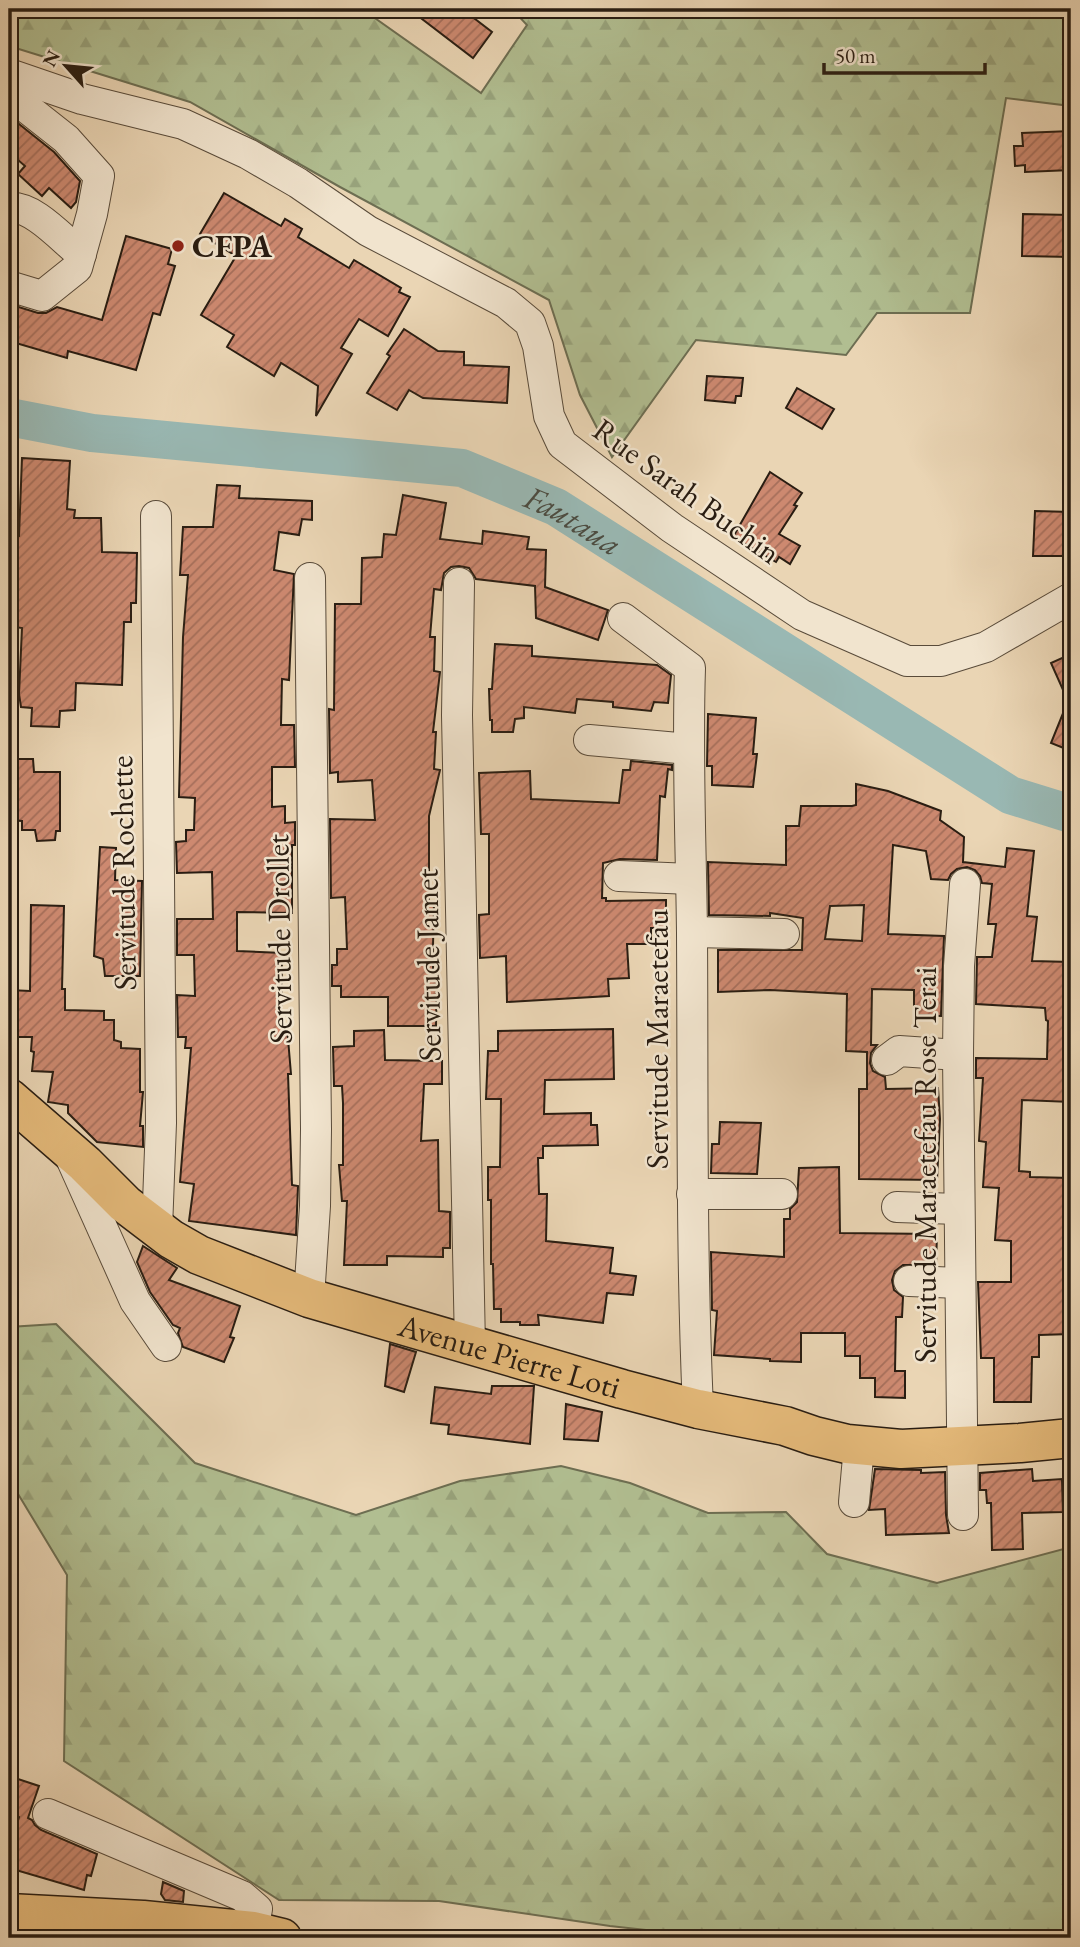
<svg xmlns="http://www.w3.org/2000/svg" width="1080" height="1947" viewBox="0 0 1080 1947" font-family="'EB Garamond',serif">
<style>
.forest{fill:url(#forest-firs);stroke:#6d6e52;stroke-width:2}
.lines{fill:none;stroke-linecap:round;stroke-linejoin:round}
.river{stroke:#99b8b3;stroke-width:38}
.building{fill:url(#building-hatch);stroke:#291d12;stroke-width:2;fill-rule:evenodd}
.minor-casing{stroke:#594b3a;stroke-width:32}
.major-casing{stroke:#291d12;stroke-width:41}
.minor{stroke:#f1e4ce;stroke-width:30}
.major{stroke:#e5ba7a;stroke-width:38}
.poi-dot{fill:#8f2418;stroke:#f1e4ce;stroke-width:2.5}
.labels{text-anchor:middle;stroke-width:5;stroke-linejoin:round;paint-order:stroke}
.poi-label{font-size:32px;font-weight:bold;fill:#291d12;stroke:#f1e4ce;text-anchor:start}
.street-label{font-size:32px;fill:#291d12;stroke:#f1e4ce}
.water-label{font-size:33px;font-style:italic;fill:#4b4c42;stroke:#f1e4ce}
</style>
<defs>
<pattern id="forest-firs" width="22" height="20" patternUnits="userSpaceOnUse" patternTransform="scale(1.75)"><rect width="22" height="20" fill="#b1be91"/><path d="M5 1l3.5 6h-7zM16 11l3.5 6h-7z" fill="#98a37c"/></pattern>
<pattern id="building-hatch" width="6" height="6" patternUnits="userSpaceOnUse" patternTransform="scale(1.75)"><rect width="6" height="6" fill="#cd8970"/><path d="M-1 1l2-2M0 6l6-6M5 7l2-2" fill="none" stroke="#a66f5b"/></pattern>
</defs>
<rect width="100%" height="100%" fill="#ead5b4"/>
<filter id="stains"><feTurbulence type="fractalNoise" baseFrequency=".00286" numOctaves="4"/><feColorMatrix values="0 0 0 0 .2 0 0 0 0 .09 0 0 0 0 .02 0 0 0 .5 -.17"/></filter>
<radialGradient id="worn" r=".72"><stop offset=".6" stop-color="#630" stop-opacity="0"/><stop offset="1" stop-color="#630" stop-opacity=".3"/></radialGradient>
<g class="forest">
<polygon points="9,9 362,9 481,93 527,25 512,9 1071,9 1071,106 1006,98 970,313 877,313 846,355 696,340 612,457 580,395 549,300 340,187 190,102 9,46"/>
<polygon points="56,1324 195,1463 356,1515 460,1481 561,1466 630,1483 708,1513 786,1512 827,1554 937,1583 1071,1547 1071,1938 718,1938 610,1926 439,1901 279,1900 64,1761 67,1575 9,1479 9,1327"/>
</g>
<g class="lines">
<path class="river" id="s1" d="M9 417 92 433 462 468 556 507 1010 795 1071 814"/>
</g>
<g class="building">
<polygon points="409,9 462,9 492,32 473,58"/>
<polygon points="19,124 54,152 80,181 76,202 71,208 49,188 42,196 18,174 25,166 9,152 9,136"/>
<polygon points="1071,131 1071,170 1025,172 1025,165 1015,166 1014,146 1023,146 1022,133"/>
<polygon points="224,193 281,226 285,219 302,229 298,237 349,268 354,260 401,288 399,292 410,297 388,336 359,319 341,348 352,354 316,416 318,386 281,363 274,376 227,347 234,335 201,315 236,256 200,234"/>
<polygon points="1023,214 1071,215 1071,257 1022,256"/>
<polygon points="126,236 172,249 168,264 175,266 160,315 153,313 136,370 68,351 67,358 9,341 9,304 38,313 46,313 57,307 102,320"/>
<polygon points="404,329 438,351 464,352 464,365 509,367 507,403 423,398 409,390 397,410 367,393 390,356 387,354"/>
<polygon points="707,376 743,378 741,396 736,396 735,403 705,400"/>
<polygon points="797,388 834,409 822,429 786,408"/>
<polygon points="22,458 70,461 67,509 75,510 74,518 101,518 102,552 137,553 136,603 131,603 131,622 124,622 122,685 76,683 75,710 60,711 59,727 31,726 32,708 21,707 19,694 22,628 15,627 17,571 9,570 9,535 19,536"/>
<polygon points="770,472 802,493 794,505 797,506 779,534 800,546 790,564 779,557 776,562 733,537"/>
<polygon points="217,485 240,486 239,498 312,501 312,520 302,519 299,535 279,532 274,570 294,574 289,680 282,679 281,725 294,725 295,767 272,767 272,807 285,806 285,823 295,822 295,845 292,845 292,913 237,912 237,951 282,953 281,1027 287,1027 291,1074 288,1074 292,1185 298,1186 296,1235 189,1221 194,1184 180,1182 191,1048 185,1048 186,1037 178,1037 177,995 195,996 194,955 177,955 177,919 213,919 212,872 177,873 176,842 186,841 186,830 194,830 195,798 179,797 183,637 188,575 180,575 183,527 213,527"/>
<polygon points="403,495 446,503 440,539 482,544 483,531 529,537 527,549 546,550 545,587 608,610 598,640 536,618 535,586 476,579 469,568 459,566 451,567 444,573 441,590 434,589 430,637 435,637 434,671 440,672 433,732 436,732 434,769 440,770 429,816 429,901 434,901 433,946 433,970 437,970 436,1026 388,1026 388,997 341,997 341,986 332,986 332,965 337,965 337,949 347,949 345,897 331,898 330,819 375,820 372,780 338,782 338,772 330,773 329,709 334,710 335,604 361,604 362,558 382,557 384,534 396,535"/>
<polygon points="1035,511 1071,512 1071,556 1033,556"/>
<polygon points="495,644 532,646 532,656 657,665 671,675 668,703 654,702 651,711 613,707 613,702 577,699 575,713 524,707 524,718 515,719 513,732 492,732 492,720 490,720 489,689 492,689"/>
<polygon points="1071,654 1071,751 1051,743 1068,701 1051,663"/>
<polygon points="708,714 756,718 753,754 757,754 753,787 712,785 712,766 707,766"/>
<polygon points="9,759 33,759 34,772 60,772 60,831 56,831 55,840 37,841 35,830 22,830 22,821 9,820"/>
<polygon points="631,761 672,765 672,770 668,769 665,797 660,796 657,860 620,859 603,863 602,898 606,898 606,901 666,900 666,928 651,928 651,944 627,944 629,978 608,979 609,996 507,1002 506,956 480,958 479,915 489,914 489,834 481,834 479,773 530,771 531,799 619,803 623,770 630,770"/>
<path d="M856 784 888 791 941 811 940 820 964 837 963 862 1005 867 1007 848 1034 851 1027 916 1037 917 1032 961 1071 962V1102L1022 1100 1019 1171 1030 1172V1177L1071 1178V1334L1039 1335V1357H1032L1031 1402H994V1358H981L978 1282H1011V1241L995 1240 999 1188 983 1187 986 1142 979 1141 983 1078H976V1058L1047 1059 1048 1021 1046 1020 1045 1008 976 1004 977 957H992L996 924H988L992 884 982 883 980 876 975 870 967 867 957 869 951 874 948 880 931 879 926 851 893 845 888 934 944 936 941 1016 914 1015V990L872 989 871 1045H877L871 1053 870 1063 873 1071 885 1077 886 1089 938 1088 940 1119 937 1180 859 1179V1089H867V1052L846 1051 847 994 770 990 718 992V950H802L803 918 770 913V916L709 915 708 862 786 865V826H799L801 806H852L856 805ZM864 905 862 941 825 939 830 906Z"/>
<polygon points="100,847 116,848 115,880 142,881 140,976 105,976 103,959 94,956"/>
<polygon points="31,905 64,906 62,989 65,989 65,1010 104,1011 104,1020 114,1020 114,1040 121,1042 121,1048 140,1049 140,1092 143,1092 140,1126 143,1126 143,1147 97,1142 68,1113 68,1105 48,1102 53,1072 32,1071 34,1052 31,1051 32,1037 9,1037 9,990 30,991"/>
<polygon points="613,1029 614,1079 545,1080 544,1114 591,1113 591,1125 597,1125 598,1145 543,1146 543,1158 538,1158 539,1194 547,1194 546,1241 613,1248 610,1273 636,1276 633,1295 607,1293 603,1323 538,1315 539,1325 520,1325 520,1322 501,1322 501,1309 494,1309 493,1264 491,1264 491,1200 488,1200 488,1167 500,1167 501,1099 486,1099 488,1051 498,1051 498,1031"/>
<polygon points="384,1030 385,1060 442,1061 442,1084 424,1084 421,1141 438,1140 439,1211 450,1212 450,1248 443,1248 443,1257 387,1256 387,1265 344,1265 347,1201 342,1201 339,1165 343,1165 343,1103 342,1086 334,1086 333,1047 354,1046 354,1031"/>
<polygon points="720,1122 761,1123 757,1174 711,1173 712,1144 719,1144"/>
<polygon points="839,1167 840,1233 937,1234 936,1265 903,1265 895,1271 892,1280 894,1290 903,1297 902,1317 896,1317 895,1371 905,1371 905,1398 875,1397 875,1378 860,1378 860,1356 845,1356 845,1333 801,1333 801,1362 770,1361 770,1359 714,1355 717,1311 712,1310 711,1252 784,1257 784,1219 790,1219 790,1209 797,1202 799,1168"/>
<polygon points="143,1246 177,1268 169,1280 240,1306 230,1337 234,1338 224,1362 183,1347 178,1333 180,1328 173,1325 150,1292 137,1262"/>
<polygon points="390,1344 416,1352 404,1392 385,1386"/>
<polygon points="492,1386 534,1386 530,1444 448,1434 449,1425 431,1423 435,1387 491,1394"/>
<polygon points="566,1404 602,1412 598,1441 564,1439"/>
<polygon points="875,1469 921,1470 921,1473 945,1472 946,1515 949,1533 886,1535 885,1509 869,1510"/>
<polygon points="1032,1469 1033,1481 1062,1479 1063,1512 1022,1513 1023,1549 992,1550 991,1503 987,1503 986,1490 980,1490 980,1473"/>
<polygon points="12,1777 39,1786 28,1818 32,1820 35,1825 41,1830 97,1854 91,1876 87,1875 84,1890 9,1868 9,1851 19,1817 9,1813 9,1788"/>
<polygon points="163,1882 184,1891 183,1902 165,1900 161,1894"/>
</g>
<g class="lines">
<defs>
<g id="minor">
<polyline points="9,74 82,99 183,124 248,154 298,183 368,231 506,303 530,323 538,346 549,416 562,444 672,528 802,615 907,661 941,661 986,647 1071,598"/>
<polyline points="9,94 66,139 99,176 92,214 77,268 42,296 9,286"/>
<path d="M9 208C33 205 62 239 81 254"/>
<polyline points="156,516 161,1123 157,1229"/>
<polyline points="459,583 457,715 470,1346"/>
<path d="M623 618 690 668C687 757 691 845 692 933 693 1092 691 1250 698 1409"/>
<polyline points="589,740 689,749"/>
<polyline points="619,876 691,879"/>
<polyline points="692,932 784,934"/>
<polyline points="887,1060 899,1051 958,1055"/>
<polyline points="70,1156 135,1301 166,1346"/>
<polyline points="692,1194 782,1194"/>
<polyline points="897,1207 959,1209"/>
<polyline points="909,1281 960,1283"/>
<polyline points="309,1298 315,1206 316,1129 310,578"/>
<polyline points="854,1502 859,1446"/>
<polyline points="963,1515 958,1055 959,966 965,884"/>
<polyline points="48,1814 242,1896 257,1909 253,1931 256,1938"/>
</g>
<g id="major">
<path id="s2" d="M9 1098 85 1164 125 1204 171 1239 199 1255 309 1298 622 1389 698 1409 785 1426 814 1436 847 1444 901 1449 1020 1443 1071 1438"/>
<polyline points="9,1913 143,1920 253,1931 282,1938"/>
</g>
</defs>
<use href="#minor" class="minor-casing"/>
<use href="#major" class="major-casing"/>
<use href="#minor" class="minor"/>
<use href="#major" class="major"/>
</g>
<circle class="poi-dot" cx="178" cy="246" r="7"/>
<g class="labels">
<g class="poi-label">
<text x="192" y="257">CFPA</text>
</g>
<g class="street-label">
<text transform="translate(687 491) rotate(36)" y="11">Rue Sarah Buchin</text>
<text transform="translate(123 873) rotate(-91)" y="11">Servitude Rochette</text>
<text transform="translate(279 939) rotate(-91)" y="11">Servitude Drollet</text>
<text transform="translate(428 965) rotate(-91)" y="11">Servitude Jamet</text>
<text transform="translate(657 1039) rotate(-90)" y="11">Servitude Maraetefau</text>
<text transform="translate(925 1165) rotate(-90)" y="11">Servitude Maraetefau Rose Terai</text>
<text dy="11" stroke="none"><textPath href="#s2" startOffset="574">Avenue Pierre Loti</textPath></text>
</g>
<g class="water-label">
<text dy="12" stroke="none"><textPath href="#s1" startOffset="579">Fautaua</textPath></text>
</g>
</g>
<rect width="1080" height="1947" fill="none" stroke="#ead5b4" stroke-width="35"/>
<rect x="10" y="10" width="1059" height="1926" fill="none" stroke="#291d12" stroke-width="3.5"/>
<rect x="18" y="18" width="1045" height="1912" fill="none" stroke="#291d12" stroke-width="2"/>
<g transform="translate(66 66) rotate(297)" stroke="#f1e4ce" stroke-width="5" paint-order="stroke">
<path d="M0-5L12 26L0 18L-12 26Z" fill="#291d12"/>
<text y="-10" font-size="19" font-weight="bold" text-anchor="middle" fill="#291d12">N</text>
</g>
<path d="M824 63v10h161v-10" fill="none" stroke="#291d12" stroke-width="3.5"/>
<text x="835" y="63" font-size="21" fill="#291d12" stroke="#f1e4ce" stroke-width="5" paint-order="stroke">50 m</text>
<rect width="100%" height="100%" filter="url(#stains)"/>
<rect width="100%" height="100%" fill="url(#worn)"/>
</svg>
